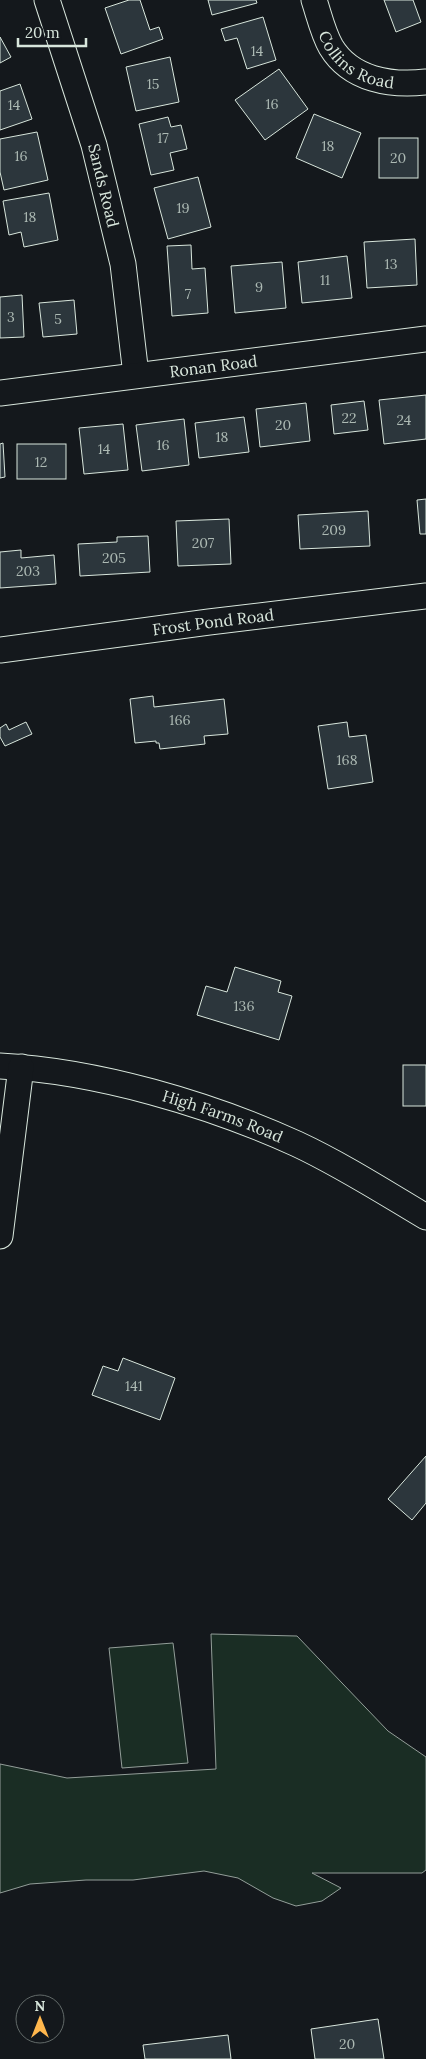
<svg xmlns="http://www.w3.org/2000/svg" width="426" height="2059" viewBox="0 0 426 2059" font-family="Lora,serif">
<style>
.green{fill:#1a2d24;stroke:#939e99}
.building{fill:#2c363c;stroke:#d8e6dc}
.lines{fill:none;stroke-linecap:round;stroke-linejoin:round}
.minor-casing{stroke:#d8e6dc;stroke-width:27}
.minor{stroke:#14181c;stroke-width:25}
.labels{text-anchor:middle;stroke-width:4;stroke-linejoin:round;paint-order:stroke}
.number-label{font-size:14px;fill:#adbab4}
.street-label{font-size:16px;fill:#d8e6dc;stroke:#14181c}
</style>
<rect width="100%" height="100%" fill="#14181c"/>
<g class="green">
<polygon points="211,1634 297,1636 388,1731 426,1757 426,1870 422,1873 312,1873 341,1888 322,1901 296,1906 273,1898 238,1878 204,1871 133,1880 86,1880 30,1884 0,1893 0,1764 67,1778 216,1769"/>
<polygon points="173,1643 188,1763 122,1768 109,1648"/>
</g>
<g class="building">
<polygon points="129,0 140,0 150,30 159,27 163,39 121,54 105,8"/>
<polygon points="208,0 256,0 257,3 212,15"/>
<polygon points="384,0 413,0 421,22 396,32"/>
<polygon points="263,17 276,60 247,69 237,38 225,41 221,29"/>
<polygon points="0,37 11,57 0,63"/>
<polygon points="170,57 179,102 136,111 126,67"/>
<polygon points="279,69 308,109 265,140 235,100"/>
<polygon points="20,84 32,119 0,130 0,91"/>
<polygon points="314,114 361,133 342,178 296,158"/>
<polygon points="168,117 171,127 181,125 187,149 170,153 174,170 151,175 139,124"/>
<polygon points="37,132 48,180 4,190 0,172 0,139"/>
<rect x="379" y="138" width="39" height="40"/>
<polygon points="198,177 211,227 168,239 154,188"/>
<polygon points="49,193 58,240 24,247 21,232 9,235 3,201"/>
<polygon points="415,239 417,285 367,288 364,242"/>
<polygon points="191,245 192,269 205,268 208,313 172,316 167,246"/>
<polygon points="347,256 352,298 302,303 298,262"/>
<polygon points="282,262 286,308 235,313 231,266"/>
<polygon points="22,295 24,337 0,338 0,297"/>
<polygon points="74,300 77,334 43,337 39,303"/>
<polygon points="426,395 426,439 384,444 379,400"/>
<polygon points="364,401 368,430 334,434 331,405"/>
<polygon points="306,403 310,441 260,447 256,409"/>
<polygon points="244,417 249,452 199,458 195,423"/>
<polygon points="184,419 189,465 142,471 136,425"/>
<polygon points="123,424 128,470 84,474 79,428"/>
<polygon points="3,443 5,477 0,478 0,444"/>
<rect x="17" y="444" width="49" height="35"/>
<polygon points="426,499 426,534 420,534 417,500"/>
<polygon points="368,511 370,546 300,549 298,515"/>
<polygon points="229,519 231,564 178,566 176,521"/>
<polygon points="148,536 150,572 80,576 78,544 117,542 117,537"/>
<polygon points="21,550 21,558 54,555 56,584 0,588 0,552"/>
<polygon points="153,696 154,707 224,699 228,734 204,736 205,744 160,749 159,743 156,743 156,741 135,743 130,699"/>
<polygon points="26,722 32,734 5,746 0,737 0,728 6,724 9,730"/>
<polygon points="347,722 349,737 366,735 373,782 328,789 318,726"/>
<polygon points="235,967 281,981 278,992 292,996 279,1040 197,1015 206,986 227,992"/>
<rect x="403" y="1065" width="23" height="41"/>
<polygon points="123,1358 175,1378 160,1420 92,1395 103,1366 118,1371"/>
<polygon points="426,1456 426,1503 412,1520 388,1499"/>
<polygon points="378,2019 384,2059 315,2059 311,2029"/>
<polygon points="228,2035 231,2059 145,2059 143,2045"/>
</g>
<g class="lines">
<defs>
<g id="minor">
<path id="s1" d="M47 0 94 145 123 264 136 375"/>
<path id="s2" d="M314 0C319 15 323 33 331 47 351 80 391 86 426 82"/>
<path id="s3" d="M0 393 426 339"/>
<path id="s4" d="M0 650 209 622 426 596"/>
<path id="s5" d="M0 1066C97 1071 209 1104 297 1144 342 1165 384 1192 426 1217"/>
<polyline points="0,1236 21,1067"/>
</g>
</defs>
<use href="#minor" class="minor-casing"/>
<use href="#minor" class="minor"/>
</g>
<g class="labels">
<g class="number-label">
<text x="257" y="56">14</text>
<text x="153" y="89">15</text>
<text x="272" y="109">16</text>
<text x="14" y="110">14</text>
<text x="163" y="143">17</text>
<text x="328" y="151">18</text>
<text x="21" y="161">16</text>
<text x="398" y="163">20</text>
<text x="183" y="213">19</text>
<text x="30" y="222">18</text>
<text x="391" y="269">13</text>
<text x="325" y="285">11</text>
<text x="259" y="292">9</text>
<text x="188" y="299">7</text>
<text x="11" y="322">3</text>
<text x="58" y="324">5</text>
<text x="349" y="423">22</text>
<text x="404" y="425">24</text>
<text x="283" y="430">20</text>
<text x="222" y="442">18</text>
<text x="163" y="450">16</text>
<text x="104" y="454">14</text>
<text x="41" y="467">12</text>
<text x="334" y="535">209</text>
<text x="203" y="548">207</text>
<text x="114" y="563">205</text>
<text x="28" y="576">203</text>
<text x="180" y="725">166</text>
<text x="347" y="765">168</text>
<text x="244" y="1011">136</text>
<text x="134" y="1391">141</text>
<text x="347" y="2049">20</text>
</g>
<g class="street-label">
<text dy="6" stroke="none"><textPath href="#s2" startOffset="79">Collins Road</textPath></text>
<text dy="6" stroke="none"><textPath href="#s1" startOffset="194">Sands Road</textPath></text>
<text dy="6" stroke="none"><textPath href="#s3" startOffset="215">Ronan Road</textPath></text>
<text dy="6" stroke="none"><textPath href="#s4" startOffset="215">Frost Pond Road</textPath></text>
<text dy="6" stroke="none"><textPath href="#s5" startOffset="229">High Farms Road</textPath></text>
</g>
</g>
<g transform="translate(40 2019)"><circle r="24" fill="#14181c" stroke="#626a69"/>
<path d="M0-4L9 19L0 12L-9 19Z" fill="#ffb74d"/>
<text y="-8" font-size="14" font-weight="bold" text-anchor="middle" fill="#d8e6dc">N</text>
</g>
<path d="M18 38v8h68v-8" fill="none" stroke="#d8e6dc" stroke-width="2.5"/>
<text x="25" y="38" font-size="15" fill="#d8e6dc" stroke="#14181c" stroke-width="4" paint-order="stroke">20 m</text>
</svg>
